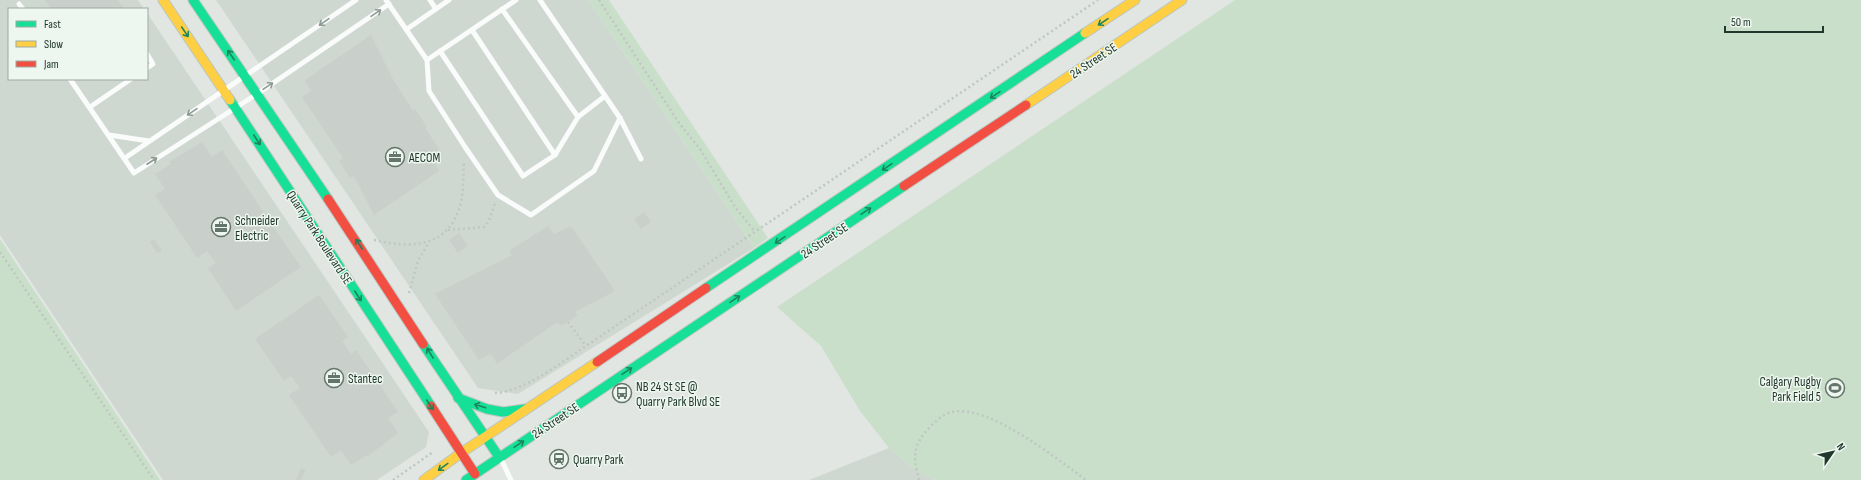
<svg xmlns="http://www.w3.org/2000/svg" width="1861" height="480" viewBox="0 0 1861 480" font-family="'Sofia Sans Condensed',sans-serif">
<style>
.built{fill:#ced8d1}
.green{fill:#cadfca}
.building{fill:#c9cfcb}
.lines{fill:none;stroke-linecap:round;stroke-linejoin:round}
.fast-casing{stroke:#bcc6c0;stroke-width:11}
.slow-casing{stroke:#bcc6c0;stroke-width:11}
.jam-casing{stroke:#bcc6c0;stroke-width:11}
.path{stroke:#bfc7c2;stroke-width:2.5;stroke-dasharray:2 3;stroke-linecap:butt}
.lane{stroke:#fafbfb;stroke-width:5}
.fast{stroke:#16e098;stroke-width:9}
.slow{stroke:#ffcf43;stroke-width:9}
.jam{stroke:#f24e42;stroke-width:9}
.oneway{stroke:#8d9a93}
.oneway2{stroke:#1c845c}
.labels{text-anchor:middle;stroke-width:3;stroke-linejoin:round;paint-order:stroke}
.street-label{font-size:13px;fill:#20382b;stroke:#eef6f0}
.poi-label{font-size:13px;fill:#20382b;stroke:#eef6f0;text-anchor:start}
</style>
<rect width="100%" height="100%" fill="#e1e6e2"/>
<g class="built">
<polygon points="0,0 138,0 144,9 9,9 9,79 147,79 147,13 429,432 426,447 377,480 163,480 0,235"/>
<polygon points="216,0 588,0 754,248 518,394 478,388"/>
<polygon points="889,448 909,465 935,480 809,480"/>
</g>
<g class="green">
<polygon points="588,0 609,0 768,238 754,248"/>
<polygon points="1235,0 1861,0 1861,480 935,480 909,465 889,448 860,411 821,346 777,307"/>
<polygon points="0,239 160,480 0,480"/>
</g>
<g class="building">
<polygon points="45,0 118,0 123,7 120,9 51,9"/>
<polygon points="371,35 394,81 413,111 415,109 427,127 425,128 439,149 431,155 439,171 374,215 354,176 350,178 339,161 343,158 302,97 311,91 305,80"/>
<polygon points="202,142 212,157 222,150 264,213 258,216 267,229 272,225 301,267 236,311 208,268 216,263 207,251 197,258 155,195 165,189 155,174 171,164 169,162"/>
<polygon points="644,212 651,222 641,229 634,219"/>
<polygon points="548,226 554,234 571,226 615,291 575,312 578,315 561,326 557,322 497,364 491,354 479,360 435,294 512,255 509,251"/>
<polygon points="459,233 468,246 458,253 449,240"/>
<polygon points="154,239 162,251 157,253 150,242"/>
<polygon points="319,295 348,337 342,341 351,354 356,350 398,412 388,418 398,433 368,456 367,455 351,465 341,450 331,457 289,395 300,388 291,376 284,381 255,339"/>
<polygon points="301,468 306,470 301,480 296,480"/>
</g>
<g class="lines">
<defs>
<g id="fast">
<polyline points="193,0 328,199"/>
<polyline points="230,100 431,406"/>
<polyline points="706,288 1085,33"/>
<polyline points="423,344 499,457"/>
<polyline points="458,398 487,409 503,412 525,409"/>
<polyline points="466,480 904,186"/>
</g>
<g id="slow">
<polyline points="163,0 230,100"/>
<polyline points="1085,33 1135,0"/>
<polyline points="1026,105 1182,0"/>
<polyline points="424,480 461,453 597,362"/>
</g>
<g id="jam">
<polyline points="904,186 1026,105"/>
<polyline points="328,199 423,344"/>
<polyline points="597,362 706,288"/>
<polyline points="431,406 475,474"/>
</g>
</defs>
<use href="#fast" class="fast-casing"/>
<use href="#slow" class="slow-casing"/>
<use href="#jam" class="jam-casing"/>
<g class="path">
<polyline points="599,0 679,123 700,149 735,207 755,232"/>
<polyline points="448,230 484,227 489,221 495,203"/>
<path d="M374 240C412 249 450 248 461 202 464 189 463 175 464 162"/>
<polyline points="0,252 154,480"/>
<polyline points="409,293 418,261 429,242"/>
<polyline points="568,322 586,346"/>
<path d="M495 393C526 391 560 363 586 346L1098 0"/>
<polyline points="393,480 433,452"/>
<path d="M919 480C913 456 912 446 930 427 936 421 943 414 952 412 989 404 1057 459 1086 480"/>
</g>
<g class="lane">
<polyline points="386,0 427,60 429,91 465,147 498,195 531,215 594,171 620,118 540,0"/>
<polyline points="19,4 23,9"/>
<polyline points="436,9 449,0"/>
<polyline points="502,9 578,117 605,96"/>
<polyline points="407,29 436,9 430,0"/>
<polyline points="472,30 555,155 578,117"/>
<polyline points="440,51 523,176 555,155"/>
<polyline points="147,54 153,64 147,68"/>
<polyline points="427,60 516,0"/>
<polyline points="70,79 134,173 257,94 389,4"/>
<polyline points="90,107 131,79"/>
<polyline points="620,118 641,159"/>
<polyline points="109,135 149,141"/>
<polyline points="125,158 356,0"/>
<polyline points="501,459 511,480"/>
</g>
<use href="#fast" class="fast"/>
<use href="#slow" class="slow"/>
<use href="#jam" class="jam"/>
</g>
<defs><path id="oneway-shaft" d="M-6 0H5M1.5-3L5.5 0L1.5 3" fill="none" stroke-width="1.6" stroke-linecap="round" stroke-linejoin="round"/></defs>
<g class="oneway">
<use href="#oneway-shaft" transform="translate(376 13) rotate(-34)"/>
<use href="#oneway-shaft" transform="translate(324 22) rotate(145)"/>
<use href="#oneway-shaft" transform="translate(268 86) rotate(-34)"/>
<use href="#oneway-shaft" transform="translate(192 112) rotate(146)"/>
<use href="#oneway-shaft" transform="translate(152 161) rotate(-33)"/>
</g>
<g class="oneway2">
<use href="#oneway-shaft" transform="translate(1103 22) rotate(146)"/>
<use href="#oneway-shaft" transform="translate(185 32) rotate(56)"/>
<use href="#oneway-shaft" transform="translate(231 55) rotate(-124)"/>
<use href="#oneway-shaft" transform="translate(995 95) rotate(146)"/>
<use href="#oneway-shaft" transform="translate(257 140) rotate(57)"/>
<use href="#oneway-shaft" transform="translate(887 167) rotate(146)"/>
<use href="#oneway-shaft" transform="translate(866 211) rotate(-34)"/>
<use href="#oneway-shaft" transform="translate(780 240) rotate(146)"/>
<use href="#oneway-shaft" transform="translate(359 244) rotate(-123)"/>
<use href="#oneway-shaft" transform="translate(358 296) rotate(57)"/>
<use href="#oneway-shaft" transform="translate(735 299) rotate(-34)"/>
<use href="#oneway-shaft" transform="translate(430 353) rotate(-122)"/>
<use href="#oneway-shaft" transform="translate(627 371) rotate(-34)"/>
<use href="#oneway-shaft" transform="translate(430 405) rotate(57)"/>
<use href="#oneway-shaft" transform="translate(480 406) rotate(-162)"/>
<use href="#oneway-shaft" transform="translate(519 444) rotate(-34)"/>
<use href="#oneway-shaft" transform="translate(443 467) rotate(144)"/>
</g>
<defs>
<symbol id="office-ring" viewBox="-11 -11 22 22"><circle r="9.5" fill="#eef6f0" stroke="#64756b" stroke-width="1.5"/><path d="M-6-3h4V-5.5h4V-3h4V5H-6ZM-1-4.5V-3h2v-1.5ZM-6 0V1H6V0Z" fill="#64756b"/></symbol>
<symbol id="stadium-ring" viewBox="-11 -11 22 22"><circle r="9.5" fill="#eef6f0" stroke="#64756b" stroke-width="1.5"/><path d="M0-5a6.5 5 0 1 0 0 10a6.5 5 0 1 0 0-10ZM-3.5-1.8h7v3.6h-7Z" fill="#64756b"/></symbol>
<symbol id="bus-ring" viewBox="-11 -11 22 22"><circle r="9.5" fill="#eef6f0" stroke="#64756b" stroke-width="1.5"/><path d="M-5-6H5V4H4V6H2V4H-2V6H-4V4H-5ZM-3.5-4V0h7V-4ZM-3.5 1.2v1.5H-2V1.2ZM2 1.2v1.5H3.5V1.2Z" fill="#64756b"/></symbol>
<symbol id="station-ring" viewBox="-11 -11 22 22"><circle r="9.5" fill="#eef6f0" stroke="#64756b" stroke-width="1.5"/><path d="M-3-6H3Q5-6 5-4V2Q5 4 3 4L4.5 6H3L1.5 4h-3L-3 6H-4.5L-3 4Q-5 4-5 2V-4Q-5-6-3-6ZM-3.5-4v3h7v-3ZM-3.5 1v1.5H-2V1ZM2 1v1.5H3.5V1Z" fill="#64756b"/></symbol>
</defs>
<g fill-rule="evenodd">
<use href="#office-ring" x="384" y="146" width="22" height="22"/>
<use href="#office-ring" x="210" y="216" width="22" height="22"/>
<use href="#office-ring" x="323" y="367" width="22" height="22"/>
<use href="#stadium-ring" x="1824" y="377" width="22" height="22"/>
<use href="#bus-ring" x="611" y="382" width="22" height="22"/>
<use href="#station-ring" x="548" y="448" width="22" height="22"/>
</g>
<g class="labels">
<g class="street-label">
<text transform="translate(1093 60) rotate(-34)" y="5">24 Street SE</text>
<text transform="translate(320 237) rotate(57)" y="5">Quarry Park Boulevard SE</text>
<text transform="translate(824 240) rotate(-34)" y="5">24 Street SE</text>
<text transform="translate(555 420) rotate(-34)" y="5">24 Street SE</text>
</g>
<g class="poi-label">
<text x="409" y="162">AECOM</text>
<text x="235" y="225">Schneider<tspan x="235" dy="15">Electric</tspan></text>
<text x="348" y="383">Stantec</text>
<text x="1821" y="386" text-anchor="end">Calgary Rugby<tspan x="1821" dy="15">Park Field 5</tspan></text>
<text x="636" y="391">NB 24 St SE @<tspan x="636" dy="15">Quarry Park Blvd SE</tspan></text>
<text x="573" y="464">Quarry Park</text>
</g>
</g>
<rect x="8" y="8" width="140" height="72" fill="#eef6f0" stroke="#9caaa1"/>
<rect x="16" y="21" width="20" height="6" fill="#16e098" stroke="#9caaa1"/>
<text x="44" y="28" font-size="12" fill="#20382b">Fast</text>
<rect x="16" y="41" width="20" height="6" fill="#ffcf43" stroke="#9caaa1"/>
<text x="44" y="48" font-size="12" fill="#20382b">Slow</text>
<rect x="16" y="61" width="20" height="6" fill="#f24e42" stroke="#9caaa1"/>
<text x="44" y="68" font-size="12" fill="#20382b">Jam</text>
<g transform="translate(1833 452) rotate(56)" stroke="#eef6f0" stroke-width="3" paint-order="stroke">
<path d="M0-3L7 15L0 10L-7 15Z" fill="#20382b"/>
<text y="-6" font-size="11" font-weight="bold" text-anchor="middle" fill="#20382b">N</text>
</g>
<path d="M1725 26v6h98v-6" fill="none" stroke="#20382b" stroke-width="2"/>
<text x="1731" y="26" font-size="12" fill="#20382b" stroke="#eef6f0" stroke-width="3" paint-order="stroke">50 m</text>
</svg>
